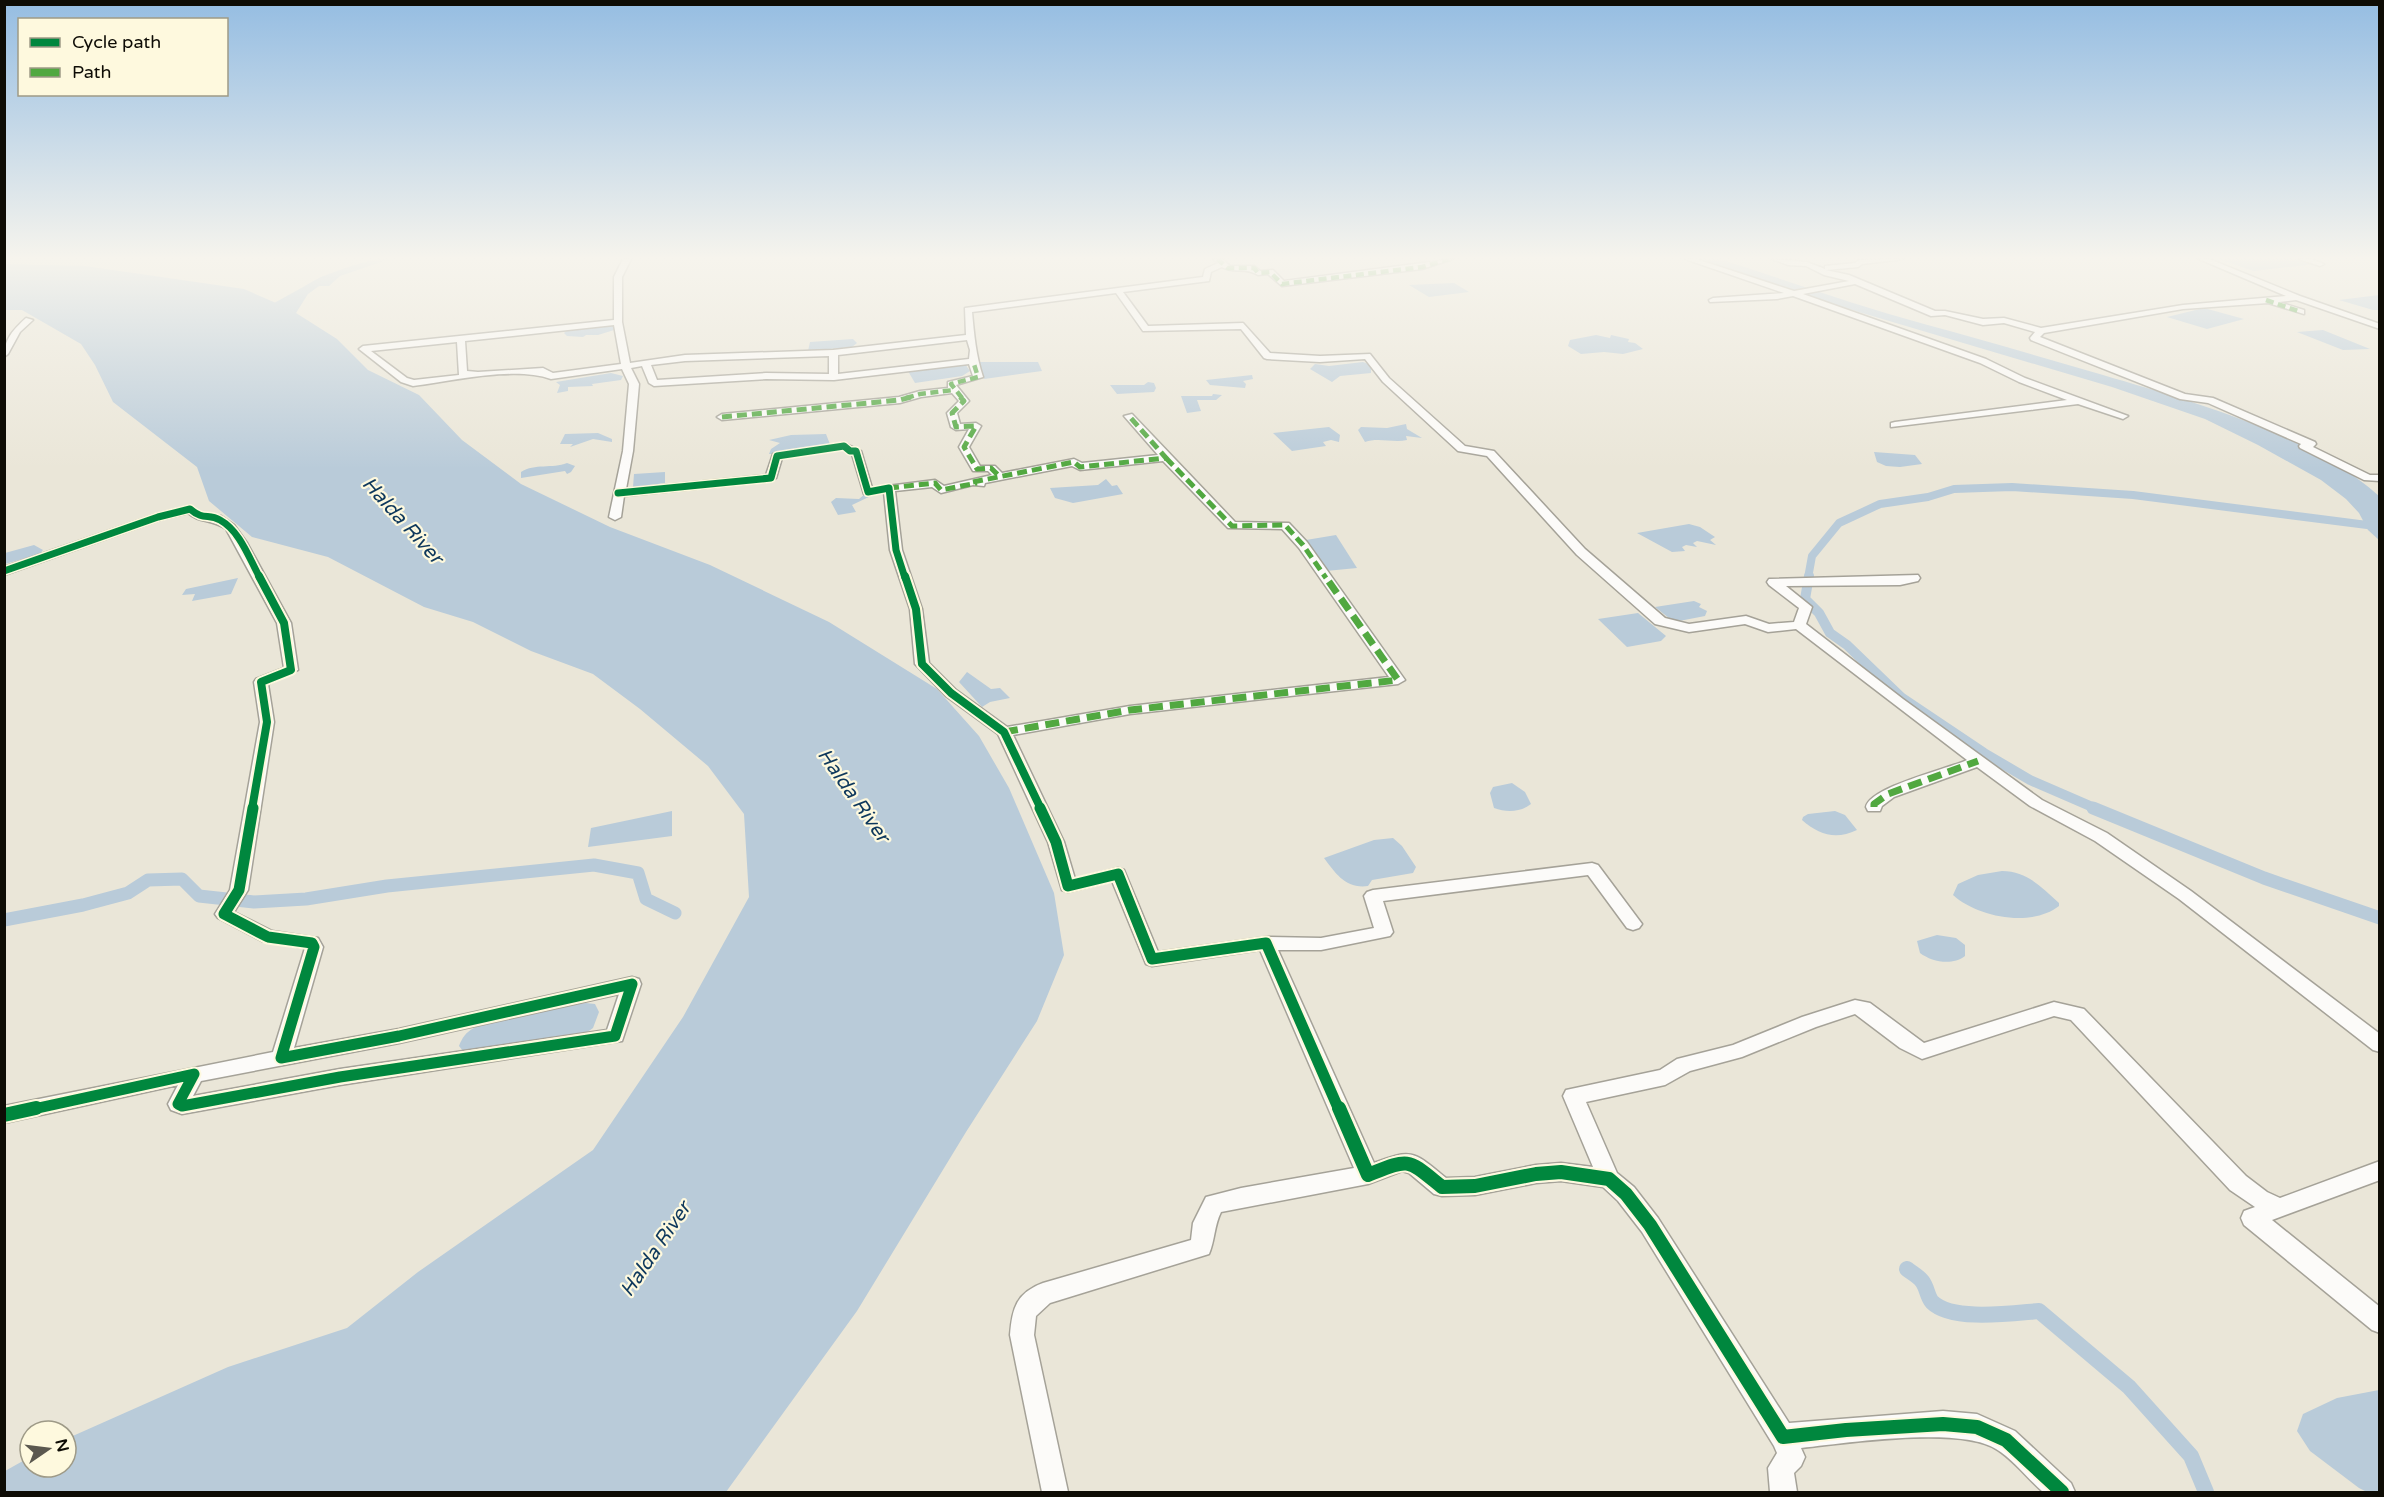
<svg xmlns="http://www.w3.org/2000/svg" width="2384" height="1497" viewBox="0 0 2384 1497" font-family="'Varela Round',sans-serif">
<style>
.water{fill:#b9cbd9}
.lines{fill:none;stroke-linecap:round;stroke-linejoin:round}
.canal-far4{stroke:#b9cbd9;stroke-width:6}
.canal-far3{stroke:#b9cbd9;stroke-width:8}
.canal-far2{stroke:#b9cbd9;stroke-width:10}
.canal-far1{stroke:#b9cbd9;stroke-width:13}
.canal{stroke:#b9cbd9;stroke-width:16}
.minor-casing{stroke:#a5a298;stroke-width:3}
.minor{fill:#fcfbf9;fill-rule:evenodd}
.quiet-far2{stroke:#51a840;stroke-width:4.5;stroke-dasharray:8 4.5;stroke-linecap:butt}
.quiet-far1{stroke:#51a840;stroke-width:5;stroke-dasharray:10 5;stroke-linecap:butt}
.quiet{stroke:#51a840;stroke-width:7;stroke-dasharray:14 7;stroke-linecap:butt}
.cycleway-far3-casing{stroke:#fef9de;stroke-width:10}
.cycleway-far2-casing{stroke:#fef9de;stroke-width:12}
.cycleway-far1-casing{stroke:#fef9de;stroke-width:15}
.cycleway-casing{stroke:#fef9de;stroke-width:18}
.cycleway-far3{stroke:#00873e;stroke-width:7}
.cycleway-far2{stroke:#00873e;stroke-width:8}
.cycleway-far1{stroke:#00873e;stroke-width:11}
.cycleway{stroke:#00873e;stroke-width:14}
.labels{text-anchor:middle;stroke-width:4.5;stroke-linejoin:round;paint-order:stroke}
.water-label{font-size:20px;font-style:italic;fill:#0e385c;stroke:#fef9de}
</style>
<rect width="100%" height="100%" fill="#eae6d8"/>
<g class="water">
<path d="M376 259H390L340 276 329 286H319L308 294 296 313 337 339 368 370 419 395 462 440 521 484 610 527 710 565 829 622 937 689 979 736 1009 788 1054 893 1064 955 1037 1021 966 1132 857 1311 726 1492H5V1471L30 1457V1467H66V1439L228 1367 347 1328 418 1272 593 1150 683 1017 749 897 744 814 708 766 640 709 593 674 531 651 473 622 424 607 328 557 252 537 209 501 197 467 113 402 95 365 81 344 22 310H5V264L85 266 244 289 276 303 294 297 312 286H305C328 272 351 266 376 259Z"/>
<path d="M1697 259H1720C1788 281 1855 305 1924 324 1984 340 2043 358 2103 375 2191 401 2310 434 2379 496V540L2368 530 2359 513 2346 499 2321 480 2258 445 2205 419 2112 387 1832 304Z"/>
<polygon points="2218,259 2297,259 2315,264 2254,271"/>
<polygon points="1454,283 1469,292 1429,297 1409,285"/>
<polygon points="2379,295 2379,310 2373,310 2339,300"/>
<polygon points="2204,308 2244,319 2207,329 2167,317"/>
<polygon points="612,324 614,330 598,335 586,335 583,337 567,336 564,333 569,329"/>
<polygon points="2323,330 2370,349 2343,350 2297,332"/>
<polygon points="1596,335 1610,338 1611,335 1629,339 1628,342 1635,343 1643,349 1623,354 1604,352 1581,354 1568,346 1570,340"/>
<polygon points="853,339 857,343 852,347 808,351 810,342"/>
<polygon points="979,362 1038,362 1042,371 984,379"/>
<polygon points="1363,362 1371,365 1371,373 1340,376 1332,382 1310,369 1315,364 1329,366"/>
<polygon points="965,364 970,371 962,376 915,383 908,371"/>
<polygon points="611,373 623,376 621,380 592,384 593,386 568,387 568,391 557,393 560,385 556,382"/>
<polygon points="1252,375 1253,379 1243,381 1246,384 1245,388 1210,385 1206,380"/>
<polygon points="1148,382 1154,383 1156,388 1154,392 1117,394 1110,385 1144,385"/>
<polygon points="1213,394 1222,395 1216,400 1197,400 1201,411 1187,413 1181,396 1212,396"/>
<path d="M1406 424 1407 429 1422 438 1406 436 1407 440C1393 443 1378 437 1365 442L1358 430 1361 427 1387 428Z"/>
<polygon points="1329,427 1340,435 1339,442 1331,440 1323,442 1326,446 1292,451 1273,433"/>
<polygon points="598,433 612,439 612,442 593,439 570,447 573,444 560,444 565,434"/>
<polygon points="826,434 831,447 786,450 779,454 769,454 771,449 780,443 769,440 791,435"/>
<polygon points="1874,452 1915,455 1922,464 1900,467 1886,466 1877,462"/>
<path d="M567 463 575 466 571 472 567 474 565 471 521 478V472C535 463 552 469 567 463Z"/>
<polygon points="665,472 665,483 650,485 649,488 633,487 634,474"/>
<polygon points="1106,479 1112,486 1117,485 1123,494 1073,503 1055,498 1050,488 1098,485"/>
<polygon points="865,494 875,494 852,505 856,512 838,515 831,502 836,498 859,499"/>
<polygon points="1689,524 1700,527 1715,537 1710,540 1716,545 1697,541 1693,543 1697,547 1686,545 1682,547 1685,551 1672,552 1637,533"/>
<polygon points="1336,535 1357,568 1326,571 1306,540"/>
<polygon points="34,545 43,550 40,554 5,564 5,553"/>
<polygon points="238,578 231,594 192,601 195,594 182,595 186,589"/>
<polygon points="1694,601 1701,604 1699,607 1707,611 1705,616 1674,622 1655,607"/>
<polygon points="1638,613 1666,636 1661,641 1627,647 1598,619"/>
<polygon points="967,672 991,689 1000,688 1010,698 990,702 982,707 959,682"/>
<path d="M1512 783 1525 792 1531 804C1521 812 1507 813 1494 808L1490 793 1493 787Z"/>
<polygon points="672,811 672,836 588,847 591,828"/>
<path d="M1835 811 1845 815 1857 830C1836 840 1819 835 1802 820L1803 817 1808 814Z"/>
<path d="M1393 838 1402 846 1416 867 1413 873 1372 880 1368 886C1346 889 1336 874 1324 858L1374 840Z"/>
<path d="M2002 871C2027 871 2041 887 2059 903V906C2031 928 1977 917 1953 895L1958 884 1978 875Z"/>
<path d="M1937 935 1956 938 1965 945V956C1952 966 1932 962 1920 953L1917 941Z"/>
<path d="M586 1003 595 1004 599 1012 593 1028 582 1036 463 1051 459 1046C462 1038 466 1032 474 1028 498 1015 558 1007 586 1003Z"/>
<polygon points="2379,1390 2379,1492 2367,1492 2359,1488 2310,1451 2297,1431 2303,1414 2337,1398"/>
</g>
<g class="lines">
<polyline class="canal-far4" points="277,305 324,279"/>
<polyline class="canal-far3" points="1808,578 1812,556 1839,523 1880,504 1928,497 1954,489 2012,487 2133,495 2375,526"/>
<polyline class="canal-far2" points="1809,576 1805,599 1819,613 1830,633 1847,645 1902,698 1984,753 2030,780 2097,809"/>
<g class="canal-far1">
<polyline points="2093,808 2264,878 2380,918"/>
<polyline points="4,920 83,905 128,893 148,880 182,879 199,896 254,902 306,899 387,886 594,865 638,873 646,899 675,913"/>
</g>
<path class="canal" d="M1907 1269C1912 1273 1918 1276 1922 1281 1927 1287 1927 1296 1932 1302 1952 1322 2013 1313 2039 1311L2129 1387 2191 1456 2206 1492"/>
<defs>
<g id="minor">
<path d="M623 259H631L622 277V322L630 363 685 355 833 350 966 335 965 308 1203 277 1205 269 1218 263 1213 259H1222L1230 266H1254L1260 271 1273 270 1284 281 1453 259 1422 269 1282 286 1268 274 1258 275C1246 267 1233 274 1222 267L1211 272 1209 281 1123 292 1148 326 1243 323 1270 353 1320 356 1370 354 1389 378 1465 446 1494 451 1585 549 1665 618 1689 624 1746 616 1769 624 1794 622 1799 608 1769 585 1767 582 1769 579 1918 575 1920 578 1918 581 1900 585 1786 586 1812 607 1806 624 1903 699 2042 800 2107 833 2191 891 2380 1034V1052L2373 1050 2179 899 2095 841 2030 806 1977 767 1894 797 1882 806 1880 811H1868L1866 807C1870 787 1947 769 1967 760L1796 629 1768 632 1745 624 1689 632 1655 624 1577 555 1487 456 1458 451 1383 382 1365 359 1320 362 1267 359 1264 358 1241 329 1143 331 1116 293 972 312C974 334 976 356 983 377L956 385 969 401 957 413 960 424 976 423 981 426 969 447 980 466H995L1002 473 1074 459 1082 463 1158 455 1124 416 1132 414 1235 522 1289 523 1307 542 1405 680 1398 684 1130 714 1013 735 1064 842 1075 879 1118 868 1124 870 1158 952 1266 937 1321 938 1374 928 1364 896 1367 892 1373 890 1592 863 1598 865 1639 920 1642 924 1639 928 1633 930 1627 928 1588 875 1383 901 1393 932 1390 936 1321 950H1278L1374 1163C1413 1148 1414 1152 1446 1178L1475 1177 1536 1165 1561 1163 1593 1167 1563 1096 1566 1090 1660 1070 1677 1059 1733 1045 1802 1017 1855 1000 1870 1003 1924 1043 2054 1002 2084 1009 2246 1176 2267 1192 2280 1198 2380 1161V1180L2272 1220 2380 1307V1333L2372 1330 2244 1225 2241 1218 2244 1211 2255 1207 2230 1190 2071 1020 2054 1016 1922 1059 1900 1048 1855 1014 1816 1027 1742 1057 1690 1071 1665 1085 1586 1102 1617 1173 1634 1187 1658 1218 1789 1423 1943 1411 1977 1414 2015 1431 2071 1483 2075 1492H2043C2028 1479 2013 1459 1996 1449 1960 1426 1846 1443 1801 1448L1805 1457 1801 1466 1794 1473 1797 1492H1770L1768 1468 1777 1453 1774 1446 1642 1232 1618 1201 1603 1187 1561 1181 1536 1183 1475 1195 1442 1196 1434 1194 1409 1173 1402 1171 1368 1184 1221 1212C1214 1226 1215 1240 1209 1254L1050 1303 1036 1316 1034 1335 1068 1492H1042L1010 1335C1012 1309 1016 1293 1043 1283L1191 1240 1193 1223 1206 1197 1241 1188 1354 1168 1260 950 1152 966 1146 964 1112 881 1068 892 1062 890 1048 842 998 734 946 696 915 664 910 609 890 550 884 492 864 494 852 454 842 449 782 458 776 478 771 481 624 496 621 517 615 520 609 517 623 451 629 384 622 369 551 379C514 366 453 381 413 386L401 382 359 349 363 346 614 320V277ZM614 325 621 364 553 373 543 368 478 372 467 371 465 341ZM967 340 970 350 969 359 838 374V355ZM457 342 459 375 414 380 407 378 371 351ZM829 356V374L766 373 657 380 651 365 685 361ZM969 364 973 376 948 382V388L920 391 899 397 722 414 717 417 722 420 900 403 921 397 952 393 959 401 947 413 951 427 956 430 969 429 959 447 973 471H988L992 475 944 486 935 480 872 488 861 451 844 443 773 454 766 475 626 489 633 451 639 384 631 368 642 366 649 383 654 386 766 379 834 380ZM1163 461 1228 528 1282 529 1299 548 1389 677 1130 706 1007 727 956 690 929 663 922 609 902 550 895 491 932 487 941 493 973 485 984 486 985 483 1072 466 1080 470Z"/>
<polygon points="1685,259 1696,259 1794,291 1849,281 1824,275 1806,266 1788,265 1772,259 1807,262 1825,269 1825,266 1855,263 1859,260 1904,259 1862,264 1858,267 1826,270 1849,275 1935,311 1945,311 1983,319 2004,318 2041,328 2183,305 2286,296 2199,259 2209,259 2300,296 2380,324 2380,329 2296,300 2279,302 2304,310 2304,314 2268,303 2183,309 2044,333 2040,337 2185,394 2213,398 2315,442 2316,444 2313,447 2370,475 2380,475 2380,481 2364,480 2300,448 2299,446 2301,444 2208,403 2180,399 2031,340 2030,338 2035,332 2004,323 1983,325 1945,315 1931,316 1855,284 1803,294 1986,359 2025,378 2128,416 2123,419 2078,404 1891,427 1891,423 1895,422 2067,400 2019,382 1980,363 1793,296 1777,299 1710,302 1709,300 1713,298 1784,293"/>
<polygon points="2299,259 2311,259 2324,264 2320,266"/>
<path d="M26 318 33 320 20 332 8 354 4 357C4 339 14 329 26 318Z"/>
<path d="M190 506 202 514 221 516 234 525 247 543 291 623 298 670 268 684 274 722 248 890 234 912 272 931 318 938 323 947 294 1048 399 1029 632 977 639 979 641 984 622 1041 340 1085 182 1114 171 1110 168 1104 178 1085 4 1123V1106L273 1052 305 948 262 941 218 918 215 914 230 890 260 722 254 682 256 679 284 668 277 623 226 529C210 518 200 524 188 513L162 519 4 575V567L154 515ZM619 994 607 1030 340 1069 193 1096 201 1081 399 1043Z"/>
</g>
</defs>
<use href="#minor" class="minor-casing"/>
<use href="#minor" class="minor"/>
<g class="quiet-far2">
<polyline points="1217,259 1228,268 1254,268 1258,273 1270,272 1282,284 1422,267 1449,259"/>
<polyline points="2266,300 2301,312"/>
<polyline points="906,398 920,394 954,390"/>
<polyline points="962,398 951,384 978,377 973,361"/>
</g>
<g class="quiet-far1">
<polyline points="960,397 964,401 952,413 956,427 976,426 964,447 977,469 991,468 1000,477"/>
<polyline points="722,417 900,400 911,397"/>
<polyline points="1166,458 1232,526 1285,525 1303,545 1326,578"/>
<polyline points="973,482 1074,462 1080,467 1166,458 1129,416"/>
<polyline points="889,488 935,483 941,490 977,483"/>
</g>
<g class="quiet">
<polyline points="1004,732 1130,710 1398,680 1325,576"/>
<polyline points="1874,807 1874,804 1888,794 1978,761"/>
</g>
<defs>
<g id="cycleway-far3">
<polyline points="618,493 771,478 777,456 844,446 850,451 856,451 868,492 889,488 896,550 905,578"/>
<path d="M4 571 158 517 190 509C204 521 208 513 220 520 240 531 249 558 260 578"/>
</g>
<g id="cycleway-far2">
<polyline points="905,576 916,609 922,664 951,693 1004,732 1041,809"/>
<polyline points="252,809 267,722 261,682 291,670 284,623 259,576"/>
</g>
<g id="cycleway-far1">
<polyline points="1040,808 1056,842 1068,886 1118,874 1152,959 1266,943 1339,1110"/>
<polyline points="29,1110 194,1074 178,1104 182,1106 340,1077 615,1036 632,984 399,1036 281,1058 314,947 312,943 268,937 224,914 239,890 253,808"/>
</g>
<g id="cycleway">
<path d="M1339 1108 1368 1175C1411 1158 1406 1158 1442 1187L1475 1186 1536 1174 1561 1172 1609 1179 1626 1194 1650 1225 1783 1437 1846 1430 1943 1424 1977 1427 2006 1440 2062 1492"/>
<polyline points="4,1115 36,1108"/>
</g>
</defs>
<use href="#cycleway-far3" class="cycleway-far3-casing"/>
<use href="#cycleway-far2" class="cycleway-far2-casing"/>
<use href="#cycleway-far1" class="cycleway-far1-casing"/>
<use href="#cycleway" class="cycleway-casing"/>
<use href="#cycleway-far3" class="cycleway-far3"/>
<use href="#cycleway-far2" class="cycleway-far2"/>
<use href="#cycleway-far1" class="cycleway-far1"/>
<use href="#cycleway" class="cycleway"/>
</g>
<linearGradient id="sky" x2="0" y2="1"><stop stop-color="#95bde2"/><stop offset="0.55" stop-color="#f6f4ed"/><stop offset="1" stop-color="#f6f4ed" stop-opacity="0"/></linearGradient>
<rect width="2384" height="469" fill="url(#sky)"/>
<g class="labels">
<g class="water-label">
<text transform="translate(403 520) rotate(48)" y="7">Halda River</text>
<text transform="translate(854 795) rotate(55)" y="7">Halda River</text>
<text transform="translate(655 1249) rotate(-56)" y="7">Halda River</text>
</g>
</g>
<rect width="2384" height="1497" fill="none" stroke="#0e0c05" stroke-width="12"/>
<rect x="18" y="18" width="210" height="78" fill="#fef9de" stroke="#9e9a87" stroke-width="1.5"/>
<rect x="30" y="38" width="30" height="9" fill="#00873e" stroke="#9e9a87" stroke-width="1.5"/>
<text x="72" y="48" font-size="18" fill="#0e0c05">Cycle path</text>
<rect x="30" y="68" width="30" height="9" fill="#51a840" stroke="#9e9a87" stroke-width="1.5"/>
<text x="72" y="78" font-size="18" fill="#0e0c05">Path</text>
<g transform="translate(48 1449) rotate(76)"><circle r="28" fill="#fef9de" stroke="#9e9a87" stroke-width="1.5"/>
<path d="M0-4.5L10 22L0 15L-10 22Z" fill="#5b584f"/>
<text y="-9" font-size="16" font-weight="bold" text-anchor="middle" fill="#0e0c05">N</text>
</g>
</svg>
